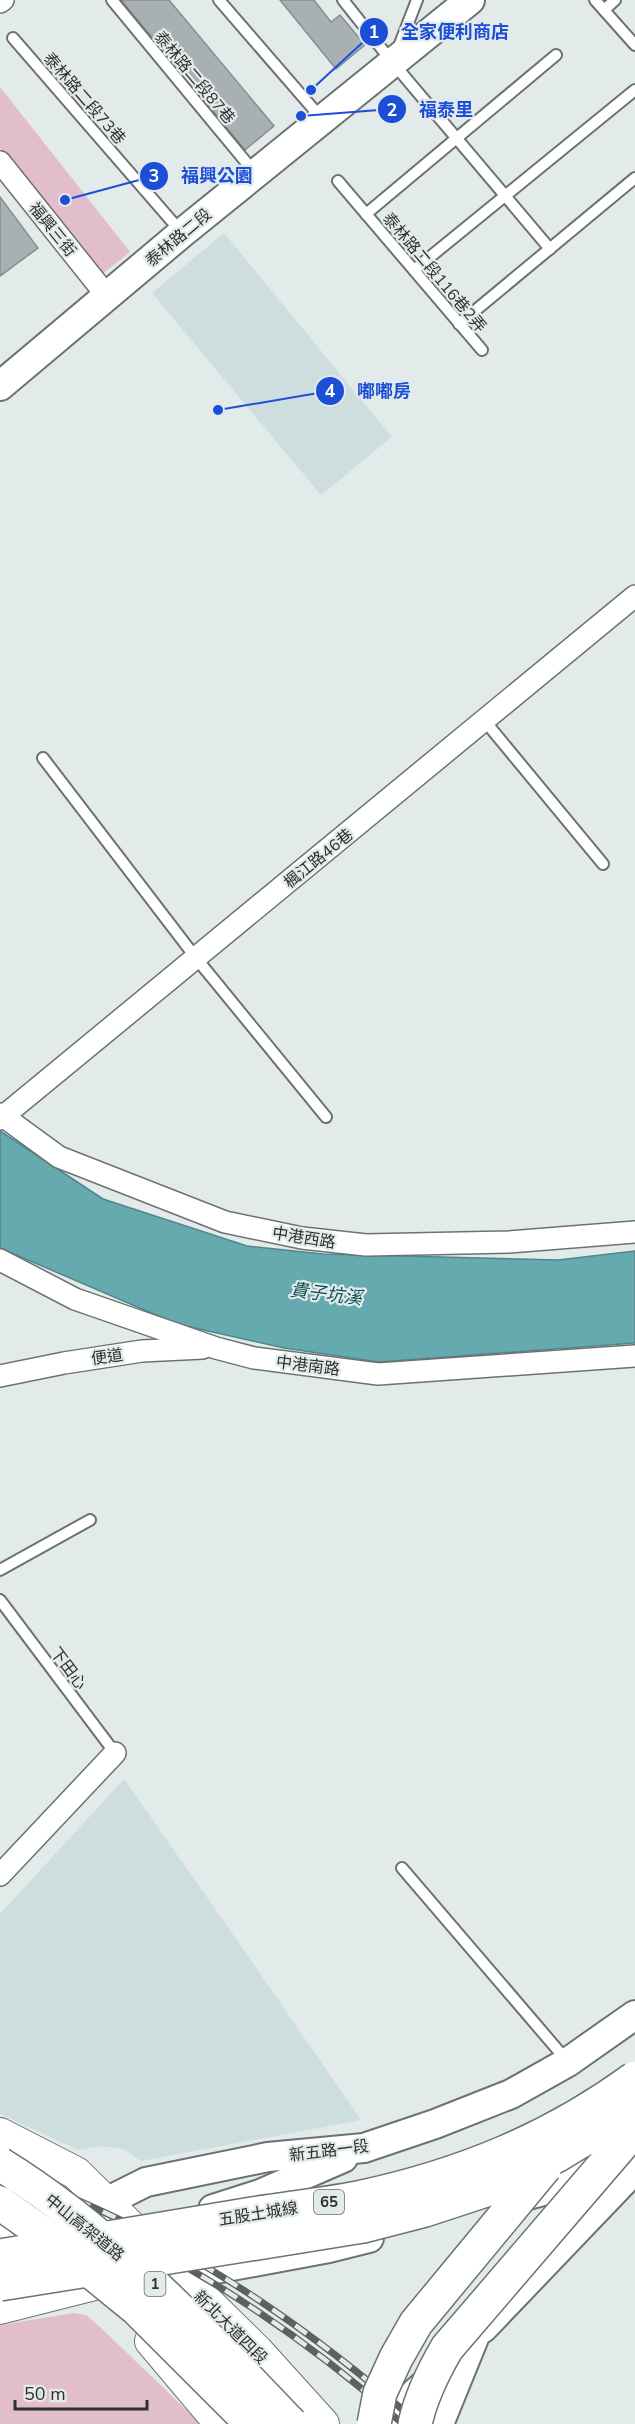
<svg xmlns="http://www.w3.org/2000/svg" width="635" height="2424" viewBox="0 0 635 2424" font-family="'Nunito Sans','Noto Sans TC',sans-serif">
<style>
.built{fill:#cededf}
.green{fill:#e2bdcc}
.water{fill:#64aaaf;stroke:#548589;stroke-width:1.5}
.building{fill:#a9b0b1;stroke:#878e8f;stroke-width:1.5}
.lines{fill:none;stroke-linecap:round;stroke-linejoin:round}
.service-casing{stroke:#6c7273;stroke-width:14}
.minor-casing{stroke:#6c7273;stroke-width:24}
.tertiary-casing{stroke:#6c7273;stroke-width:28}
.secondary-casing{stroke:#6c7273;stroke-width:32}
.primary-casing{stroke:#6c7273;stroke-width:34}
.service{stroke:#fff;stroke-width:10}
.minor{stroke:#fff;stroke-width:21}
.tertiary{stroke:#fff;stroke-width:26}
.secondary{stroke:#fff;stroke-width:28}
.primary{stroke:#fff;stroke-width:32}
.rail-casing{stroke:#5d6161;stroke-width:7}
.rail{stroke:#e2eaea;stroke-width:4.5;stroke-dasharray:14;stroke-linecap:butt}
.trunk-bridge-casing{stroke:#6c7273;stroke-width:36;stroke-linecap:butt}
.trunk-bridge{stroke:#fff;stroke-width:33}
.labels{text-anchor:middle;stroke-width:4.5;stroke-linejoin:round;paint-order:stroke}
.shield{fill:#e2eaea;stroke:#636868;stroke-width:1.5}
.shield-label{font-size:15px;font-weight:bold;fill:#2d3030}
.street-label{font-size:16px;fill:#2d3030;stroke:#e2eaea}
.water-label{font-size:18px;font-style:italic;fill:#0c4c51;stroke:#e2eaea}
.leader{fill:none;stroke:#1d4ed8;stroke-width:2}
.callout-dot{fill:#1d4ed8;stroke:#e2eaea;stroke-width:2}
.mark-label{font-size:18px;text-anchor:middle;font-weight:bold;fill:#fff}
.callout-label{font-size:18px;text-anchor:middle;font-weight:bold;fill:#1d4ed8;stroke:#e2eaea;stroke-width:4.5;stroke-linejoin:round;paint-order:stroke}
</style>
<rect width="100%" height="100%" fill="#e2eaea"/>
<g class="built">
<polygon points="224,233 392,437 321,495 152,293"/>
<polygon points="124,1779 239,1943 361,2120 141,2161 124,2149 100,2146 78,2150 0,2114 0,1914"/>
</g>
<g class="green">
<polygon points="0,87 130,252 101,275 0,148"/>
<polygon points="74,2313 86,2315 101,2328 201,2424 0,2424 0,2325"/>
</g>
<polygon class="water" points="0,1131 103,1199 247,1246 323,1254 558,1260 635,1251 635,1343 379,1362 284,1348 177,1324 0,1248"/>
<g class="building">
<polygon points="121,0 169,0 274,126 245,150"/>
<polygon points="280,0 314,0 331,22 340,15 365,45 336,69"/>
<polygon points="0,197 38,248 0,276"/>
</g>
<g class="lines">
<defs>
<g id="service">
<polyline points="112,0 255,173"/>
<polyline points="219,0 322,119"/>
<polyline points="343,0 393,63 550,249"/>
<polyline points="595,0 635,45"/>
<polyline points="604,10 615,0"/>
<polyline points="13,38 182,233"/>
<polyline points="398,49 417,0"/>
<polyline points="338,181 482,350"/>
<polyline points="366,214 556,55"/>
<polyline points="414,270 635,90"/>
<polyline points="459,324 635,178"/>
<polyline points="484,720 603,864"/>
<polyline points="43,758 196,958 326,1117"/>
<polyline points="0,1570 90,1520"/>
<polyline points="0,1600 115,1753"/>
<polyline points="402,1868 568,2062"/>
</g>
<g id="minor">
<polyline points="0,2 3,0"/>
<polyline points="0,162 107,296"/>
<polyline points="0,1114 59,1157 225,1222 302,1238 366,1245 509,1242 635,1232"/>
<polyline points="0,1119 635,596"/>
<polyline points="0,1260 75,1299 216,1348 254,1358 378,1374 635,1356"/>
<polyline points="0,1376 64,1363 142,1351 203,1348"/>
<polyline points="0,1875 115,1753"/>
</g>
<polyline id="tertiary" points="0,2311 103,2285"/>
<g id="secondary">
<polyline points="0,386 182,233 470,0"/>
<polyline points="509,2200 547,2190 603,2165"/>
<polyline points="84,2206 106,2202 146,2182 268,2157 364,2148 435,2124 511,2094 568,2062 635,2015"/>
<polyline points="213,2209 260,2194 343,2158"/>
<polyline points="162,2279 329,2248 369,2238"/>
<polyline points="483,2328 635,2169"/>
<polyline points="381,2424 431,2379"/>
<polyline points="439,2424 474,2338"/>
</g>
<g id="primary">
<polyline points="0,2134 76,2173 257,2351 323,2424"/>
<polyline points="0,2230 52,2256"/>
<polyline points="151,2341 221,2424"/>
</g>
</defs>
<use href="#service" class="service-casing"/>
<use href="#minor" class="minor-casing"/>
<use href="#tertiary" class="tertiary-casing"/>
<use href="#secondary" class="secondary-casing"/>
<use href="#primary" class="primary-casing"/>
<use href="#service" class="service"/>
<use href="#minor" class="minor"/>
<use href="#tertiary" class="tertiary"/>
<use href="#secondary" class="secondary"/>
<use href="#primary" class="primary"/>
<defs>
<g id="rail">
<path d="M0 2167C49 2188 99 2208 146 2233 245 2285 335 2350 419 2424"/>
<path d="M0 2178C47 2199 96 2218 141 2242 236 2292 323 2353 403 2424"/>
</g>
</defs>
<use href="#rail" class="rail-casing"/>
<use href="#rail" class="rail"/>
<defs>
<g id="trunk-bridge">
<path d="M0 2164C112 2233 201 2330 291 2424"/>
<polyline points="0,2203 51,2239 137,2309 252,2424"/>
<path d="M0 2256C82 2242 164 2228 246 2215 283 2209 322 2205 358 2198 461 2176 550 2140 635 2078"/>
<polyline points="0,2284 363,2226 425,2210 486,2190 558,2155 635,2108"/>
<polyline points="374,2424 380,2393 396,2358 416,2323 545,2167"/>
<path d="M415 2424C421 2396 433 2372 447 2348L635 2129"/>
</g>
</defs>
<use href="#trunk-bridge" class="trunk-bridge-casing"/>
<use href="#trunk-bridge" class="trunk-bridge"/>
</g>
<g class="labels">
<g class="shield">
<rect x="314" y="2190" width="30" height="24" rx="4.5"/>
<rect x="144.5" y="2272" width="21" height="24" rx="4.5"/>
</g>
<g class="shield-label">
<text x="329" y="2207">65</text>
<text x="155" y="2289">1</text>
</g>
<g class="street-label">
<text transform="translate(195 77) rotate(50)" y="6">泰林路二段87巷</text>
<text transform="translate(85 98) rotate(49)" y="6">泰林路二段73巷</text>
<text transform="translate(53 229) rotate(51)" y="6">福興三街</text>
<text transform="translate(178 237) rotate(-40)" y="6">泰林路二段</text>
<text transform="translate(435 272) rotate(50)" y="6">泰林路二段116巷2弄</text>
<text transform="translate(318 858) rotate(-39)" y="6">楓江路46巷</text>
<text transform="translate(304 1237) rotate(9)" y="6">中港西路</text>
<text transform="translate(107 1356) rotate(-8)" y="6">便道</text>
<text transform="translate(308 1365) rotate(7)" y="6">中港南路</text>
<text transform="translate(69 1668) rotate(53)" y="6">下田心</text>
<text transform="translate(329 2150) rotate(-7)" y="6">新五路一段</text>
<text transform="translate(258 2213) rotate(-9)" y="6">五股土城線</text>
<text transform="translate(85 2227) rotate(39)" y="6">中山高架道路</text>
<text transform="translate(231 2327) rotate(45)" y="6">新北大道四段</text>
</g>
<g class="water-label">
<text transform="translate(326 1294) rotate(7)" y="6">貴子坑溪</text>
</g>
</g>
<path class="leader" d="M311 90L374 32M301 116L392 109M65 200L154 176M218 410L330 391"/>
<g class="callout-dot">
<circle cx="311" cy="90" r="6"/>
<circle cx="301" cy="116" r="6"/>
<circle cx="65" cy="200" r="6"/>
<circle cx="218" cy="410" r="6"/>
<circle cx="374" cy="32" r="15"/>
<circle cx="392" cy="109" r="15"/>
<circle cx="154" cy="176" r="15"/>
<circle cx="330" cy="391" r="15"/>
</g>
<g class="mark-label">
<text x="374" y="38">1</text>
<text x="392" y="116">2</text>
<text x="154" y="182">3</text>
<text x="330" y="397">4</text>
</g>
<g class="callout-label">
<text x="455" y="38">全家便利商店</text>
<text x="446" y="116">福泰里</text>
<text x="217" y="182">福興公園</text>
<text x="384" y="397">嘟嘟房</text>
</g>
<path d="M15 2400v9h132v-9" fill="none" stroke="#2d3030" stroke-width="3"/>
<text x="24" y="2400" font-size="18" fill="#2d3030" stroke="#e2eaea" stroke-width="4.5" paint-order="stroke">50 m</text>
</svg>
